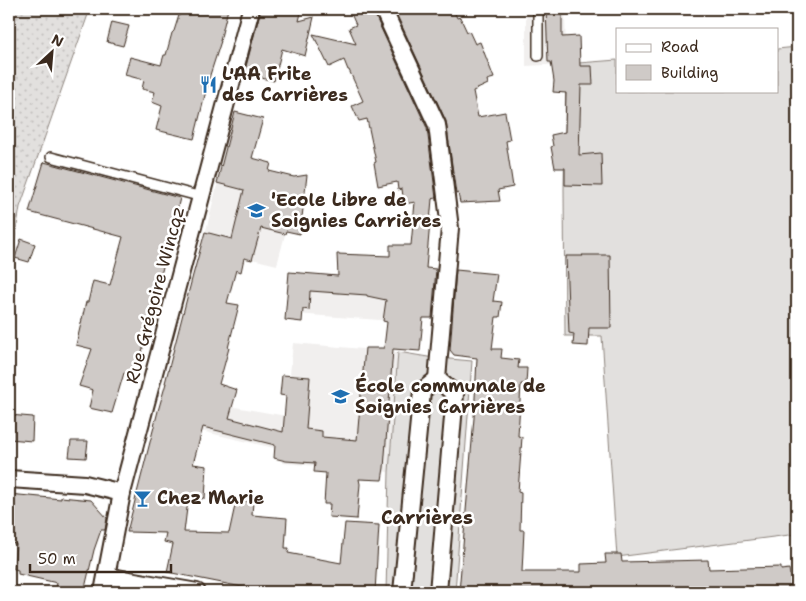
<svg xmlns="http://www.w3.org/2000/svg" width="806" height="601" viewBox="0 0 806 601" font-family="'Shantell Sans',sans-serif">
<style>
.built{fill:#f1efee}
.grass{fill:url(#grass-dots);stroke:#8e857e}
.pitch{fill:#e2e0de;stroke:#8e857e}
.building{fill:#cfcac7;stroke:#3b2a1e}
.lines{fill:none;stroke-linecap:round;stroke-linejoin:round}
.service-casing{stroke:#3b2a1e;stroke-width:12}
.minor-casing{stroke:#3b2a1e;stroke-width:20}
.service{stroke:#fff;stroke-width:9}
.minor{stroke:#fff;stroke-width:16}
.labels{text-anchor:middle;stroke-width:5;stroke-linejoin:round;paint-order:stroke}
.poi-label{font-size:18px;font-weight:bold;fill:#3b2a1e;stroke:#fff;text-anchor:start}
.street-label{font-size:18px;fill:#3b2a1e;stroke:#fff}
.neighbourhood-label{font-size:19px;font-weight:bold;fill:#3b2a1e;stroke:#fff}
</style>
<defs>
<pattern id="grass-dots" width="8" height="8" patternUnits="userSpaceOnUse" patternTransform="scale(1.25)"><rect width="8" height="8" fill="#e2e0de"/><path d="M2 2h.1M6 6h.1" fill="none" stroke="#c3c0be" stroke-width="1.8" stroke-linecap="round"/></pattern>
</defs>
<rect width="100%" height="100%" fill="#fff"/>
<filter id="ink" filterUnits="userSpaceOnUse"><feTurbulence type="fractalNoise" baseFrequency=".02" numOctaves="2"/><feDisplacementMap in="SourceGraphic" scale="10" xChannelSelector="R" yChannelSelector="G"/><feConvolveMatrix kernelMatrix="1 2 1 2 8 2 1 2 1" color-interpolation-filters="sRGB"/></filter>
<g filter="url(#ink)">
<g class="built">
<polygon points="526,9 565,9 566,64 526,66"/>
<polygon points="221,169 306,189 300,235 286,231 277,265 202,247"/>
<polygon points="298,279 397,285 394,321 295,314"/>
<polygon points="293,343 398,352 389,472 282,463 283,450 201,431 167,386 235,407 286,416"/>
</g>
<polygon class="grass" points="9,9 90,9 20,207 14,244 9,244"/>
<g class="pitch">
<polygon points="797,47 797,534 617,557 602,336 565,336 564,189 566,64 617,60 617,91 777,91 777,49"/>
<polygon points="398,352 428,357 472,361 455,592 386,592 389,472"/>
</g>
<g class="building">
<polygon points="181,9 228,9 220,41 221,41 210,75 194,139 156,130 162,106 152,102 155,92 142,89 144,80 125,75 130,57 161,65 164,55 166,55 172,33 174,31"/>
<polygon points="261,9 302,9 299,21 314,17 305,56 282,49 274,81 244,74"/>
<polygon points="349,9 373,9 374,13 427,128 436,198 432,199 426,268 436,269 432,318 423,318 420,351 393,349 384,468 382,480 359,479 360,484 357,519 329,517 330,504 324,504 326,473 314,472 315,463 286,461 274,458 275,445 203,427 193,464 207,466 205,498 202,498 201,501 188,500 184,532 229,533 236,501 253,502 252,515 287,518 285,548 289,548 288,553 341,563 345,523 379,525 375,592 267,592 167,572 173,544 164,542 166,533 127,532 158,411 166,383 165,383 193,275 205,232 232,239 244,190 217,183 235,112 263,119 252,158 271,163 269,171 294,177 307,175 300,234 286,231 285,234 261,228 252,260 244,258 241,272 236,270 227,303 239,305 228,348 229,348 219,384 237,390 229,418 283,432 286,396 280,395 282,375 310,377 306,429 322,431 322,437 357,440 365,348 384,348 387,322 383,321 386,300 367,296 367,295 310,291 309,310 303,309 302,322 285,320 289,272 338,276 337,254 390,256 390,245 411,245 415,202 404,204 402,189 398,190 397,182 378,186 374,163 376,162 367,119 359,121 352,106 363,101 349,70 348,70 344,60 329,67 313,34 356,44 349,28 356,25"/>
<polygon points="394,9 453,9 457,18 460,17 467,32 469,31 475,44 480,42 494,78 487,80 488,84 473,91 478,117 505,112 510,140 506,141 513,187 498,190 500,201 460,203 458,193 456,194 446,121"/>
<polygon points="546,9 562,9 562,37 579,36 580,66 592,66 593,85 581,85 579,155 601,153 602,186 565,185 565,168 555,168 551,147 553,146 551,135 565,132 566,93 553,92 554,81 551,62 548,62"/>
<polygon points="112,22 129,26 123,46 107,42"/>
<polygon points="44,162 180,198 138,368 137,368 135,376 124,373 112,413 89,408 93,390 79,386 92,349 76,345 86,302 88,302 93,281 110,285 123,237 29,212"/>
<polygon points="21,239 35,244 29,262 15,258"/>
<polygon points="582,255 610,255 611,328 589,328 588,346 573,345 574,334 569,333 566,256 583,256"/>
<polygon points="456,270 497,274 493,301 502,302 500,317 496,317 492,349 502,349 501,358 519,360 518,368 527,368 526,384 521,384 518,436 522,437 518,492 521,493 520,530 524,530 522,572 581,572 581,564 606,563 605,554 621,554 622,562 708,560 709,569 781,567 781,570 789,569 790,575 797,574 797,592 459,592 474,418 477,358 454,355 450,350"/>
<polygon points="9,415 33,417 32,441 9,439"/>
<polygon points="71,441 88,441 86,458 69,457"/>
<polygon points="9,494 61,499 61,497 91,500 107,518 105,530 101,530 94,550 84,592 55,592 57,583 18,574 18,570 14,569 16,544 9,543"/>
</g>
<g class="lines">
<defs>
<g id="service">
<polyline points="538,9 538,56"/>
<polyline points="51,157 202,197"/>
</g>
<g id="minor">
<polyline points="383,9 437,125 450,228 437,379"/>
<polyline points="9,479 85,484 122,493"/>
<polyline points="106,576 197,592"/>
<polyline points="103,592 122,493 251,9"/>
<polyline points="402,592 422,391 437,379 455,394 438,592"/>
</g>
</defs>
<use href="#service" class="service-casing"/>
<use href="#minor" class="minor-casing"/>
<use href="#service" class="service"/>
<use href="#minor" class="minor"/>
</g>
</g>
<defs>
<symbol id="restaurant-bare" viewBox="-9 -9 18 18"><path d="M-5-6h1v4h1v-4h1v4h1v-4h1v5L-1.5 .5V6h-2V.5L-5-1ZM5-6V6H3V1.5H1.5Q1.5-4 5-6Z" fill="#1f6fb2" stroke="#fff" stroke-width="2.5" paint-order="stroke"/></symbol>
<symbol id="school-bare" viewBox="-9 -9 18 18"><path d="M0-5L7-2L0 1L-7-2ZM-4 1L0 2.5L4 1V4Q0 6-4 4Z" fill="#1f6fb2" stroke="#fff" stroke-width="2.5" paint-order="stroke"/></symbol>
<symbol id="bar-bare" viewBox="-9 -9 18 18"><path d="M-6-5H6L.8 .8V4.5H3.5V6h-7V4.5H-.8V.8Z" fill="#1f6fb2" stroke="#fff" stroke-width="2.5" paint-order="stroke"/></symbol>
</defs>
<g fill-rule="evenodd">
<use href="#restaurant-bare" x="196" y="72" width="25" height="25"/>
<use href="#school-bare" x="244" y="198" width="25" height="25"/>
<use href="#school-bare" x="328" y="384" width="25" height="25"/>
<use href="#bar-bare" x="130" y="486" width="25" height="25"/>
</g>
<g class="labels">
<g class="poi-label">
<text x="222" y="80">L'AA Frite<tspan x="222" dy="21">des Carrières</tspan></text>
<text x="271" y="206">'Ecole Libre de<tspan x="271" dy="21">Soignies Carrières</tspan></text>
<text x="355" y="392">École communale de<tspan x="355" dy="21">Soignies Carrières</tspan></text>
<text x="157" y="504">Chez Marie</text>
</g>
<g class="street-label">
<text transform="translate(155 295) rotate(-75)" y="6">Rue Grégoire Wincqz</text>
</g>
<g class="neighbourhood-label">
<text x="427" y="524">Carrières</text>
</g>
</g>
<rect width="806" height="601" fill="none" stroke="#fff" stroke-width="30"/>
<rect x="15" y="15" width="776" height="571" fill="none" stroke="#3b2a1e" stroke-width="2" filter="url(#ink)"/>
<rect x="616" y="28" width="162" height="65" fill="#ffffff" stroke="#b1aaa5"/>
<rect x="626" y="44" width="25" height="8" fill="#ffffff" stroke="#b1aaa5"/>
<text x="661" y="52" font-size="15" fill="#3b2a1e">Road</text>
<rect x="626" y="65" width="25" height="15" fill="#cfcac7" stroke="#b1aaa5"/>
<text x="661" y="78" font-size="15" fill="#3b2a1e">Building</text>
<g transform="translate(52 52) rotate(26)" stroke="#ffffff" stroke-width="4" paint-order="stroke">
<path d="M0-4L9 19L0 12L-9 19Z" fill="#3b2a1e"/>
<text y="-8" font-size="14" font-weight="bold" text-anchor="middle" fill="#3b2a1e">N</text>
</g>
<path d="M30 564v8h141v-8" fill="none" stroke="#3b2a1e" stroke-width="2.5"/>
<text x="38" y="564" font-size="15" fill="#3b2a1e" stroke="#ffffff" stroke-width="4" paint-order="stroke">50 m</text>
</svg>
